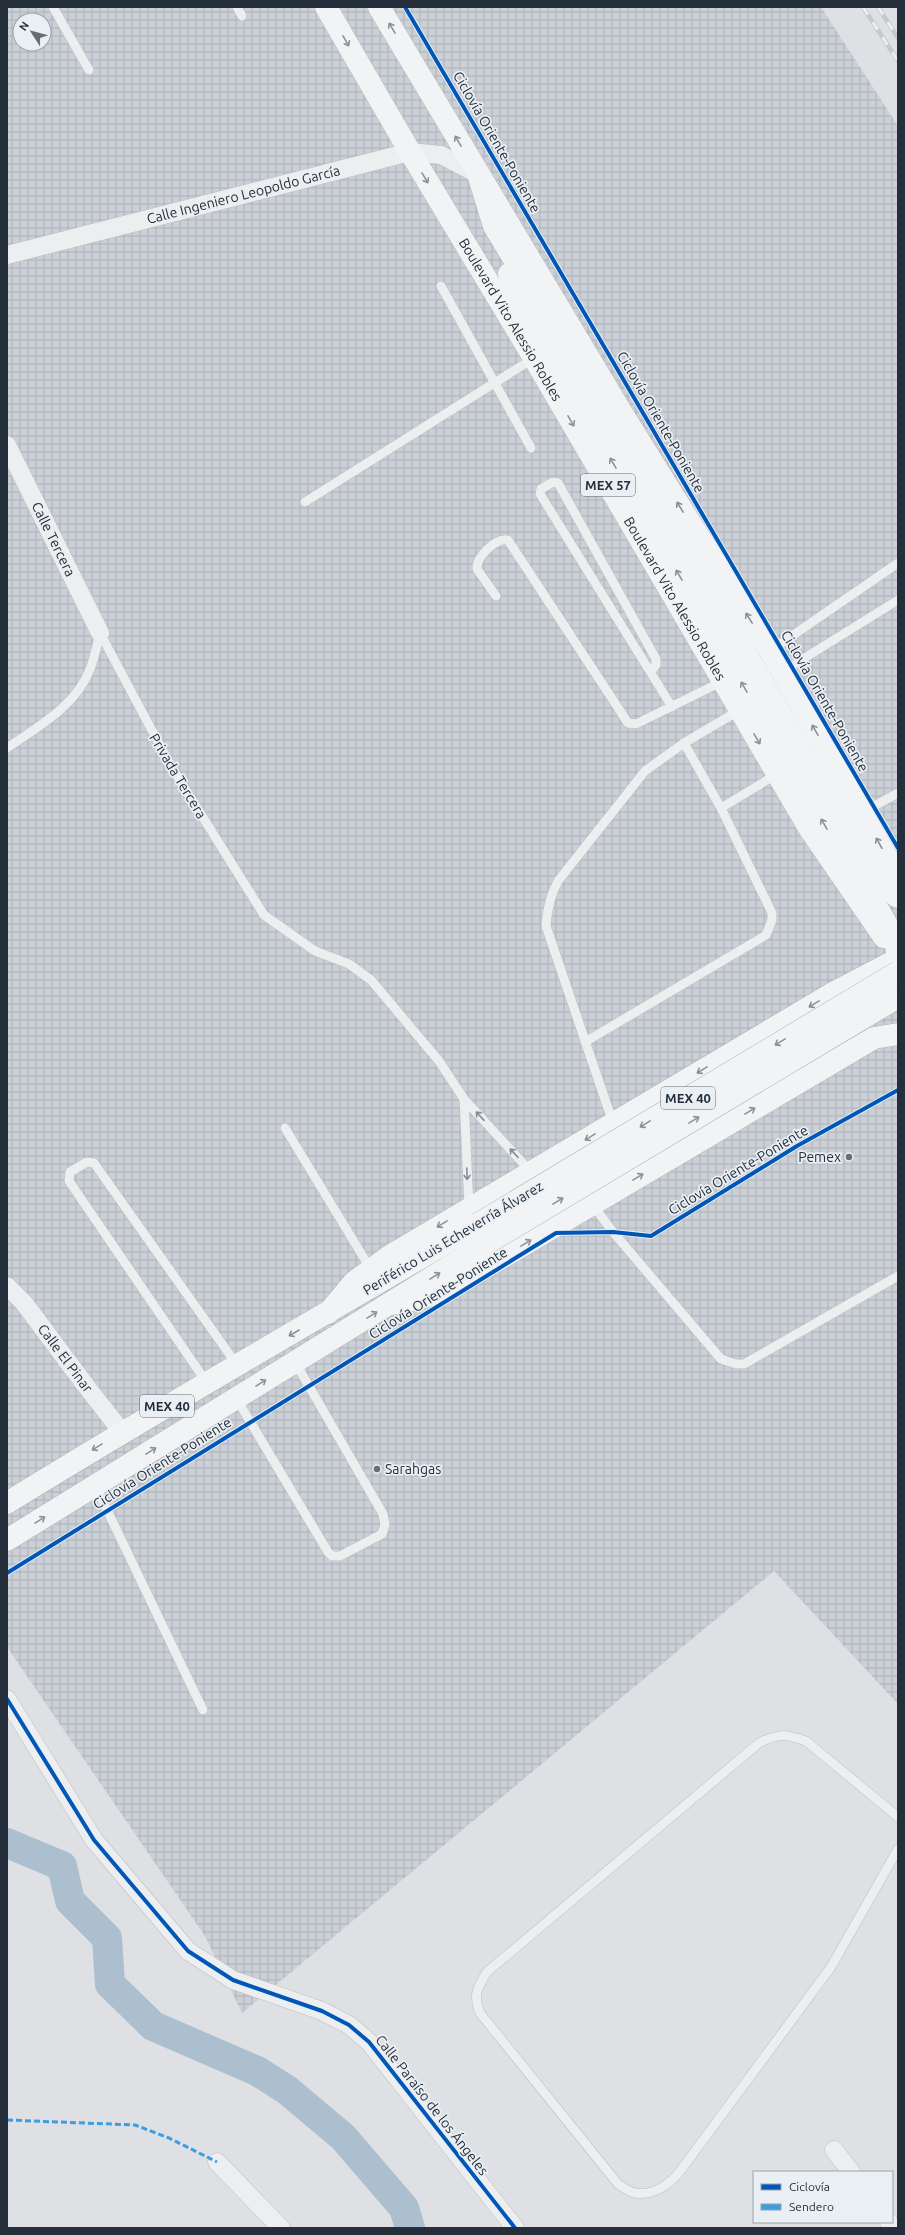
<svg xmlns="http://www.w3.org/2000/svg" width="905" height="2235" viewBox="0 0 905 2235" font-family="Ubuntu,sans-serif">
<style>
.industrial{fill:url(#industrial-grid);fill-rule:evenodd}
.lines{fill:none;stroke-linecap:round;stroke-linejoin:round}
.river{stroke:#abbfcf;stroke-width:30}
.service-casing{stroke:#bcbec1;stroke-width:10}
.minor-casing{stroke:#bcbec1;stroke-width:19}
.primary-casing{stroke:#babdc1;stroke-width:23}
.trunk-casing{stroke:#b0b3b8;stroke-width:23}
.service{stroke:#edeef0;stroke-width:9}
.minor{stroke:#edeef0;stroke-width:18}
.primary{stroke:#f2f3f4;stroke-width:22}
.trunk{stroke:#f2f3f4;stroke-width:22}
.rail-casing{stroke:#c6c8cb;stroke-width:4.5}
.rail{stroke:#eaeff4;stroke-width:3;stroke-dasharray:9;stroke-linecap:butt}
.trunk-bridge-casing{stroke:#b0b3b8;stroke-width:23;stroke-linecap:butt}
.trunk-bridge{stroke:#f2f3f4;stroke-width:22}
.quiet{stroke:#3c9de2;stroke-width:3;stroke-dasharray:6 3;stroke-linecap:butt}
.cycleway-casing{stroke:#eaeff4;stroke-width:6}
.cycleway{stroke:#0057b8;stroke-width:4}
.oneway{stroke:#8c9198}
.oneway2{stroke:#898e96}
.poi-dot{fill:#666d76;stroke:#eaeff4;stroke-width:1.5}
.labels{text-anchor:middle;stroke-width:3.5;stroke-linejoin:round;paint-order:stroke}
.shield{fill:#eaeff4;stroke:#606973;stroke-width:1}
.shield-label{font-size:13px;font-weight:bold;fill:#252f3c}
.street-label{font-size:14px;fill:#252f3c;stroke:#eaeff4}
.poi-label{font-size:14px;fill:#252f3c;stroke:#eaeff4;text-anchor:end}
</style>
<defs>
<pattern id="industrial-grid" width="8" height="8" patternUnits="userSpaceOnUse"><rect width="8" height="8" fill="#cbd0d7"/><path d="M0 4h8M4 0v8" fill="none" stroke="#aeb3b9"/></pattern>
</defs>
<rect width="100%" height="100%" fill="#dee0e3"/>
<path class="industrial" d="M7 7H821L898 126V1704L774 1571 242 2013 205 1936 7 1647ZM20 20H44V44H20Z"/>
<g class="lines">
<polyline class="river" points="7,1843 62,1866 70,1901 107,1938 110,1984 153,2026 257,2071 287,2090 343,2137 404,2208 410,2228"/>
<defs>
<g id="service">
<polyline points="53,7 89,70"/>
<polyline points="237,7 242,16"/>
<polyline points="441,286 531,448"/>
<polyline points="305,502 534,358"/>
<path d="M496 596 477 569C476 557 496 537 508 540L628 723 636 724 723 681"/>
<polyline points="100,633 172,768 264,915 315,951 349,964 371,980 439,1061 464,1099 531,1172"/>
<polyline points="770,651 898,563"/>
<polyline points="651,671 656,665 656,659 558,483 553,482 541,489 540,494 672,707"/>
<polyline points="782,672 898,600"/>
<path d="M7 748C38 727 77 705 90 669 95 657 97 644 100 633"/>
<polyline points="721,808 777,774"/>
<polyline points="863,812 898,793"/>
<polyline points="585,1042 766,935 772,920 772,913 721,808 684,743"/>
<polyline points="464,1099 469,1207"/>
<path d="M613 1123 546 926C547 909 550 896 558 881L645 771 684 743 740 710"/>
<polyline points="285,1128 370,1268"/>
<polyline points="592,1204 613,1232 721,1359 736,1364 744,1364 898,1276"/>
<polyline points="207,1383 69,1181 70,1172 87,1162 94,1163 237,1365"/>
<polyline points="236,1398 328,1552 332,1556 340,1556 382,1534 385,1525 383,1514 295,1362"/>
<polyline points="95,1485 203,1710"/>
<path d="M898 1817 806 1741C785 1734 779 1733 759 1743L487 1972C477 1988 473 1995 480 2013L618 2184C623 2187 629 2192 635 2193 654 2196 670 2184 681 2170L831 1967 898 1849"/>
</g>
<g id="minor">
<path id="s1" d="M7 255 410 152 441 155 478 174"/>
<path id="s2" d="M7 445 100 633"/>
<path id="s3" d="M7 1286 24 1303 86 1386 122 1432"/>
<polyline points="7,1699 94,1840 188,1951 233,1980 322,2011 349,2025 369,2042 515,2228"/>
<polyline points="834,2150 851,2172"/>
<polyline points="217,2162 281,2228"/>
<polyline points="889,2222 893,2228"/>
</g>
<g id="primary">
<path id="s4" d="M326 7 410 152 534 358 809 828 884 937"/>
<polyline points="379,7 623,415 770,651 898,877"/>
</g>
<g id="trunk">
<polyline points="478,174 494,226 648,482 876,881 898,897"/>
<path d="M509 274 535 329 847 863C866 892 890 921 898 954"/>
<path d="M390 1304C428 1299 443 1291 476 1273L874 1038 898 1034"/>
<polyline points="328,1313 354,1282 388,1257 833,993 898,959"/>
<path d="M7 1503C162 1407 321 1317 478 1224"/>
<polyline points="7,1540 489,1242"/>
</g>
</defs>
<use href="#service" class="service-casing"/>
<use href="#minor" class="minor-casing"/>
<use href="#primary" class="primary-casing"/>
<use href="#trunk" class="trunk-casing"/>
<use href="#service" class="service"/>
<use href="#minor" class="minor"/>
<use href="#primary" class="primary"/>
<use href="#trunk" class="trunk"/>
<defs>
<g id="rail">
<polyline points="863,7 898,61"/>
<polyline points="878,7 898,38"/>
</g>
</defs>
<use href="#rail" class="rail-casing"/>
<use href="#rail" class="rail"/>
<defs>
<g id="trunk-bridge">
<polyline points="478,1224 898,972"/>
<polyline points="489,1242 898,997"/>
</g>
</defs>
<use href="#trunk-bridge" class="trunk-bridge-casing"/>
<use href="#trunk-bridge" class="trunk-bridge"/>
<polyline class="quiet" points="7,2120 135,2125 169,2138 217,2162"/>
<defs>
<g id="cycleway">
<polyline points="405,7 898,848"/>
<polyline points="7,1573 556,1233 613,1232 651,1236 797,1146 898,1090"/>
<polyline points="7,1699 94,1840 188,1951 233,1980 322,2011 349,2025 369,2042 515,2228"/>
</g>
</defs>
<use href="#cycleway" class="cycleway-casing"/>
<use href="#cycleway" class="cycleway"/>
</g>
<defs><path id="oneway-shaft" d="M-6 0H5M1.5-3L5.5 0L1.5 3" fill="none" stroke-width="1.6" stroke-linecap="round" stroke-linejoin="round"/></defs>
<g class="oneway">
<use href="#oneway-shaft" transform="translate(392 28) rotate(-120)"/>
<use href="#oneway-shaft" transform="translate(346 41) rotate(60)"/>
<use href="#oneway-shaft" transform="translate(458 141) rotate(-120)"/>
<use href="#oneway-shaft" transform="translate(425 178) rotate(59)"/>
<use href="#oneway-shaft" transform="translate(571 421) rotate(60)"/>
<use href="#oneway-shaft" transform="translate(613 463) rotate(-120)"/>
<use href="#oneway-shaft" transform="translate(680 507) rotate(-122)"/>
<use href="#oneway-shaft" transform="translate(679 575) rotate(-120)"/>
<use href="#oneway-shaft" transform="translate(749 618) rotate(-122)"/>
<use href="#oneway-shaft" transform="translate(744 687) rotate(-120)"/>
<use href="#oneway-shaft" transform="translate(815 730) rotate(-120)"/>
<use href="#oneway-shaft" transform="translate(757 739) rotate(59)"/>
<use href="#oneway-shaft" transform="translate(824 824) rotate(-120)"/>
<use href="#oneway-shaft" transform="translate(879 843) rotate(-119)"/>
<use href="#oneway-shaft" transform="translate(814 1004) rotate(149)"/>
<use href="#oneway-shaft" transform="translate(780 1042) rotate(149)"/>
<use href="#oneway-shaft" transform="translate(702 1070) rotate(149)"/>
<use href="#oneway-shaft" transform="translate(750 1111) rotate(-31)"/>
<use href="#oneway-shaft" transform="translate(694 1120) rotate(-31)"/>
<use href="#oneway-shaft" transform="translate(645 1124) rotate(149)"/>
<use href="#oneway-shaft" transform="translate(590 1137) rotate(149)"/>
<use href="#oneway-shaft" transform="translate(638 1177) rotate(-31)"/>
<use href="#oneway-shaft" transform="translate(558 1201) rotate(-31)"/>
<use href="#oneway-shaft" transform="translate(442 1224) rotate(149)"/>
<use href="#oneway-shaft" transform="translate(526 1243) rotate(-31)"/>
<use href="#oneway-shaft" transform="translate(435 1276) rotate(-32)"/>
<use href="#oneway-shaft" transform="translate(372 1315) rotate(-32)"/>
<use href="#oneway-shaft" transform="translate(294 1333) rotate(150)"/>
<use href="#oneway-shaft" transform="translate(261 1383) rotate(-32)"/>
<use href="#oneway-shaft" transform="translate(97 1447) rotate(148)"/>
<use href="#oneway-shaft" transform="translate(151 1451) rotate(-32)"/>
<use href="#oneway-shaft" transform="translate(40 1520) rotate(-32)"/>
</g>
<g class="oneway2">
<use href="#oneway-shaft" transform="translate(480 1116) rotate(-133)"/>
<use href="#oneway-shaft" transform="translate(514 1153) rotate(-133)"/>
<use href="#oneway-shaft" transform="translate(467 1174) rotate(88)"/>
</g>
<g class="poi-dot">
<circle cx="849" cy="1157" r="4"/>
<circle cx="377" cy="1469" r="4"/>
</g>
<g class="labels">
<g class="shield">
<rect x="581" y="474" width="54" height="22" rx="3"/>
<rect x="661" y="1087" width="54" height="22" rx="3"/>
<rect x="140" y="1395" width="54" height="22" rx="3"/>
</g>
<g class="shield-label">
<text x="608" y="490">MEX 57</text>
<text x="688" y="1103">MEX 40</text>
<text x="167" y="1411">MEX 40</text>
</g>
<g class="street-label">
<text transform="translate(497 142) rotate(60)" y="5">Ciclovía Oriente-Poniente</text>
<text dy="5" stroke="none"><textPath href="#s1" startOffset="244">Calle Ingeniero Leopoldo García</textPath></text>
<text dy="5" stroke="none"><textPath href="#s4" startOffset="363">Boulevard Vito Alessio Robles</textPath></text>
<text transform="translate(661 422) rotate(60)" y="5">Ciclovía Oriente-Poniente</text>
<text dy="5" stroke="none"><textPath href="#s2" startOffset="105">Calle Tercera</textPath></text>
<text dy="5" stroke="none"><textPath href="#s4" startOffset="687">Boulevard Vito Alessio Robles</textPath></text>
<text transform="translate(825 701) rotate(60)" y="5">Ciclovía Oriente-Poniente</text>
<text transform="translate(178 776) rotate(59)" y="5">Privada Tercera</text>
<text transform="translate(738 1170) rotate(-31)" y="5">Ciclovía Oriente-Poniente</text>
<text transform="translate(453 1238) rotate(-31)" y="5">Periférico Luis Echeverría Álvarez</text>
<text transform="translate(438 1293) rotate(-32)" y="5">Ciclovía Oriente-Poniente</text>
<text dy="5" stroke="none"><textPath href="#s3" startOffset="93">Calle El Pinar</textPath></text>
<text transform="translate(162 1463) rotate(-32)" y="5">Ciclovía Oriente-Poniente</text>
<text transform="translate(432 2105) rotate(52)" y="5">Calle Paraíso de los Ángeles</text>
</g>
<g class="poi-label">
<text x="841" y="1162">Pemex</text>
<text x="385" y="1474" text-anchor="start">Sarahgas</text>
</g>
</g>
<rect width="905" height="2235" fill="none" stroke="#252f3c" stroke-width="16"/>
<rect x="753" y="2171" width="140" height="52" fill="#eaeff4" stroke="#9ba2aa"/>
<rect x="761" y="2184" width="20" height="6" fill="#0057b8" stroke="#9ba2aa"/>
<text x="789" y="2191" font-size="12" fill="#252f3c">Ciclovía</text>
<rect x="761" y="2204" width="20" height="6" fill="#3c9de2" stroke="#9ba2aa"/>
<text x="789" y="2211" font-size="12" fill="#252f3c">Sendero</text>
<g transform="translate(32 32) rotate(306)"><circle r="19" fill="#eaeff4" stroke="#9ba2aa"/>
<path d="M0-3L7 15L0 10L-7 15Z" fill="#666d76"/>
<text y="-6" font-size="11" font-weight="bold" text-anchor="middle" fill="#252f3c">N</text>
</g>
</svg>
